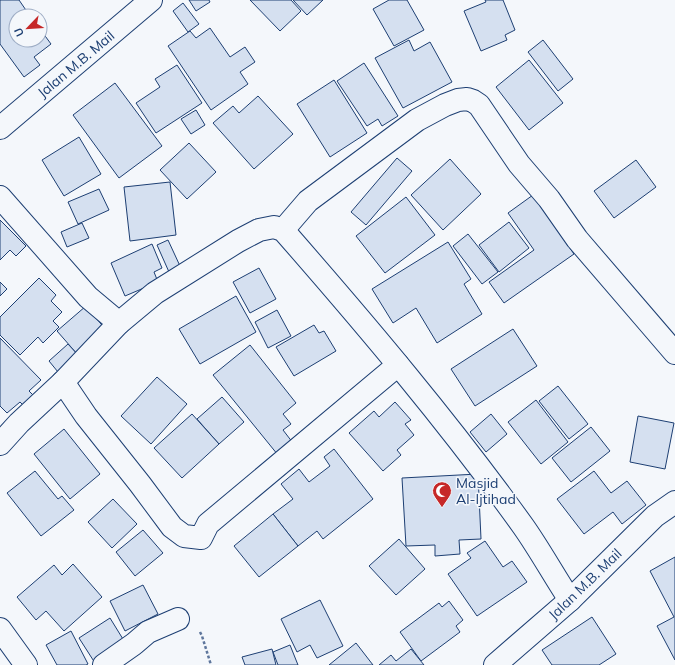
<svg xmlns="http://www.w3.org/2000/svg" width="675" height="665" viewBox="0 0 675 665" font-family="Mulish,sans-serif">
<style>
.building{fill:#d5e0f0;stroke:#1d3f73}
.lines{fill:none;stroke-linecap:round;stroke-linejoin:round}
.street-casing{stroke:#1d3f73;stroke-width:24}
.secondary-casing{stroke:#1d3f73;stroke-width:24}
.path{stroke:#5e769c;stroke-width:2.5;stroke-dasharray:3 2;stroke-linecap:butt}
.street{stroke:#f4f7fb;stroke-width:22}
.secondary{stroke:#f4f7fb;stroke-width:22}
.labels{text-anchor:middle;stroke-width:3;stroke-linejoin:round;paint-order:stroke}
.street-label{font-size:14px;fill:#1d3f73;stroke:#f4f7fb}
.poi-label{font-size:14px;fill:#1d3f73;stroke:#f4f7fb;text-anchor:start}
</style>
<rect width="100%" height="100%" fill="#f4f7fb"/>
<g class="building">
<polygon points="0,0 19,0 30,16 16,16 16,40 40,40 40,29 51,44 34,57 40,65 24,77 0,44"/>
<polygon points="189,0 209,0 210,2 196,11"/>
<polygon points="250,0 291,0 301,11 280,31"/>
<polygon points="293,0 323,0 307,15"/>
<polygon points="389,0 407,0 424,30 394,46 373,9"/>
<polygon points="485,0 503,0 515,30 505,35 507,40 481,51 464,11 486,2"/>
<polygon points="183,3 199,24 188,32 173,11"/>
<polygon points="210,28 230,57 245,47 255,62 240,72 248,84 211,110 168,46 190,31 196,38"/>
<polygon points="409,40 414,51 430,42 452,82 403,108 375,58"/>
<polygon points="543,40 573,79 558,91 528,52"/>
<polygon points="529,60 563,103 529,130 496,87"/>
<polygon points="364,63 398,116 382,126 378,119 367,126 337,81"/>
<polygon points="177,65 202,103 156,133 136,103 160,87 155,79"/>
<polygon points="334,80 367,133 330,157 297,104"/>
<polygon points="115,83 162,146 119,178 73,115"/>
<polygon points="258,96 293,134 254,169 213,123 233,106 239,113"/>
<polygon points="196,110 205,125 191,134 181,119"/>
<polygon points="79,137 101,174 64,196 42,160"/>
<polygon points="189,143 216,172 187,199 160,170"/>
<polygon points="397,158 412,171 366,225 351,212"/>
<polygon points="450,159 481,194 443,230 411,195"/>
<polygon points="636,160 656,187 614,218 594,191"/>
<polygon points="170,182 176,235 130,241 124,187"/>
<polygon points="99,189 109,210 78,224 68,202"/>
<polygon points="533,195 574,254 504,303 489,282 534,250 508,213"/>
<polygon points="406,197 435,235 385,273 356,236"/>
<polygon points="0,220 26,246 16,256 10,250 0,260"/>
<polygon points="509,222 529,248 499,272 479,245"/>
<polygon points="82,223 89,238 67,247 61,232"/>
<polygon points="468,234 498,272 482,284 453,246"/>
<polygon points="168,240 180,266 169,272 157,245"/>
<polygon points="448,242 471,279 464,284 482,314 437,343 416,308 393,323 372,289"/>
<polygon points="152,244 162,268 154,272 158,282 125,296 111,263"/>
<polygon points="259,268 276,299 250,313 233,282"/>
<polygon points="39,278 56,295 51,301 62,312 53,321 59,327 43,343 38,337 20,355 0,335 0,317"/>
<polygon points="0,282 7,289 0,296"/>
<polygon points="236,296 256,332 200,364 179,329"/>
<polygon points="86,306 106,330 78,355 57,331"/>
<polygon points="277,310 291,336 268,348 255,322"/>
<polygon points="314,325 319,333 324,331 336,351 294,376 276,347"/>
<polygon points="513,329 537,366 475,406 451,369"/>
<polygon points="0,338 41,380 29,391 36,398 26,408 20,402 7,413 0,406"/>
<polygon points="68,344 78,355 58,372 49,361"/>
<polygon points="250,345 296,403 283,414 291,424 283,430 293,443 278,455 213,375"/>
<polygon points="157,377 187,404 151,444 121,416"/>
<polygon points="558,386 588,424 569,439 539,401"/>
<polygon points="222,397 244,422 219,444 197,419"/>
<polygon points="536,400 568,442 541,464 508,422"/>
<polygon points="395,402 411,420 405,424 414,435 397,450 401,455 383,471 349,433 374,411 379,417"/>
<polygon points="192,414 219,444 182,478 154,448"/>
<polygon points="491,414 507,434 486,452 470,432"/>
<polygon points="638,416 674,423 665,469 630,462"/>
<polygon points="591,427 610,451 571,482 552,458"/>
<polygon points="64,429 100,474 70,499 34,454"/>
<polygon points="334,449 373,499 323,539 317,531 298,546 273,514 293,499 281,484 299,469 309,482 330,466 324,457"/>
<polygon points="35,471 58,499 62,496 74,510 41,536 7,493"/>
<polygon points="594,471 611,493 627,481 646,505 622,524 613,512 584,534 557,499"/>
<polygon points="478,474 481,539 459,540 460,554 435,556 435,545 406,546 402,478"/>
<polygon points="113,499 137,524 112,548 88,522"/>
<polygon points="273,514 298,546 259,577 234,546"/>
<polygon points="143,530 163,553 135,576 116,552"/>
<polygon points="399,539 425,569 396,595 369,566"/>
<polygon points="485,541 503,567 512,561 527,582 477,616 448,574 471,558 467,553"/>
<polygon points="675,557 675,660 657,626 674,617 650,571"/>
<polygon points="73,564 102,597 64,631 46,611 36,620 17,597 54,565 62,575"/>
<polygon points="143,585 158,614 125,631 110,601"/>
<polygon points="320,600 343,646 317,658 310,645 297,652 281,619"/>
<polygon points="449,601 463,620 456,626 460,632 421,661 400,632 439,603 442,607"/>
<polygon points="592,617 616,654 599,665 552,665 542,650"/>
<polygon points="110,618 126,644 95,663 79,638"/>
<polygon points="71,631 88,664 86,665 57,665 46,645"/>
<polygon points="356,643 373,665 329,665"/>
<polygon points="290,645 298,665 278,665 273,652"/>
<polygon points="272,649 276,665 245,665 242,657"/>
<polygon points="411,649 424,665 379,665 391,655 396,661"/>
</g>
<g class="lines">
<defs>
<g id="street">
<path d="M0 197 88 297 119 323 155 293 238 241 259 230 274 227 283 230C367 326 449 423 523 526 540 550 554 576 570 600"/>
<polyline points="283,230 308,201 417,120 445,105 458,100 467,99 473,101 479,105 519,164 549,199 577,239 675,353"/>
<polyline points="63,382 86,416 140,484 172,527 184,536 201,538 208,524 398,365"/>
<polyline points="0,444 19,423 63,382 119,323"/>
<polyline points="0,629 26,665"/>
<polyline points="104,665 134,644 148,632 178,619"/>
<polyline points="495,665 570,600 655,516 675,502"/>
</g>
<polyline id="secondary" points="0,128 151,0"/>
</defs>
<use href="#street" class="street-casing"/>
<use href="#secondary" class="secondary-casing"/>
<polyline class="path" points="200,632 202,636 211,665"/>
<use href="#street" class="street"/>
<use href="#secondary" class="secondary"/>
</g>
<defs>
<symbol id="mosque-pin" viewBox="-11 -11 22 30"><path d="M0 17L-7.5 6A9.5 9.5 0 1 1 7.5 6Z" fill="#c62828" stroke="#f4f7fb"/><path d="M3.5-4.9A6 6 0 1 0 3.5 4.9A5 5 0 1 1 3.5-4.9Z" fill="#fff"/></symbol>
</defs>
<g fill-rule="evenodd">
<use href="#mosque-pin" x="431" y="480" width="22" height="30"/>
</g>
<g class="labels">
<g class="street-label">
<text transform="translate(76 64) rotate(-40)" y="5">Jalan M.B. Mail</text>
<text transform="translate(585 584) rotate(-44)" y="5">Jalan M.B. Mail</text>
</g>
<g class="poi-label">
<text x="456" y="488">Masjid<tspan x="456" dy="16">Al-Ijtihad</tspan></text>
</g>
</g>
<g transform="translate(28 28) rotate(245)"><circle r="19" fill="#f4f7fb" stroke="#9eadc5"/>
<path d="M0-3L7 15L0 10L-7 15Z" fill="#c62828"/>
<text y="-6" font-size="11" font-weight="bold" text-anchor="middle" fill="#1d3f73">U</text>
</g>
</svg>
